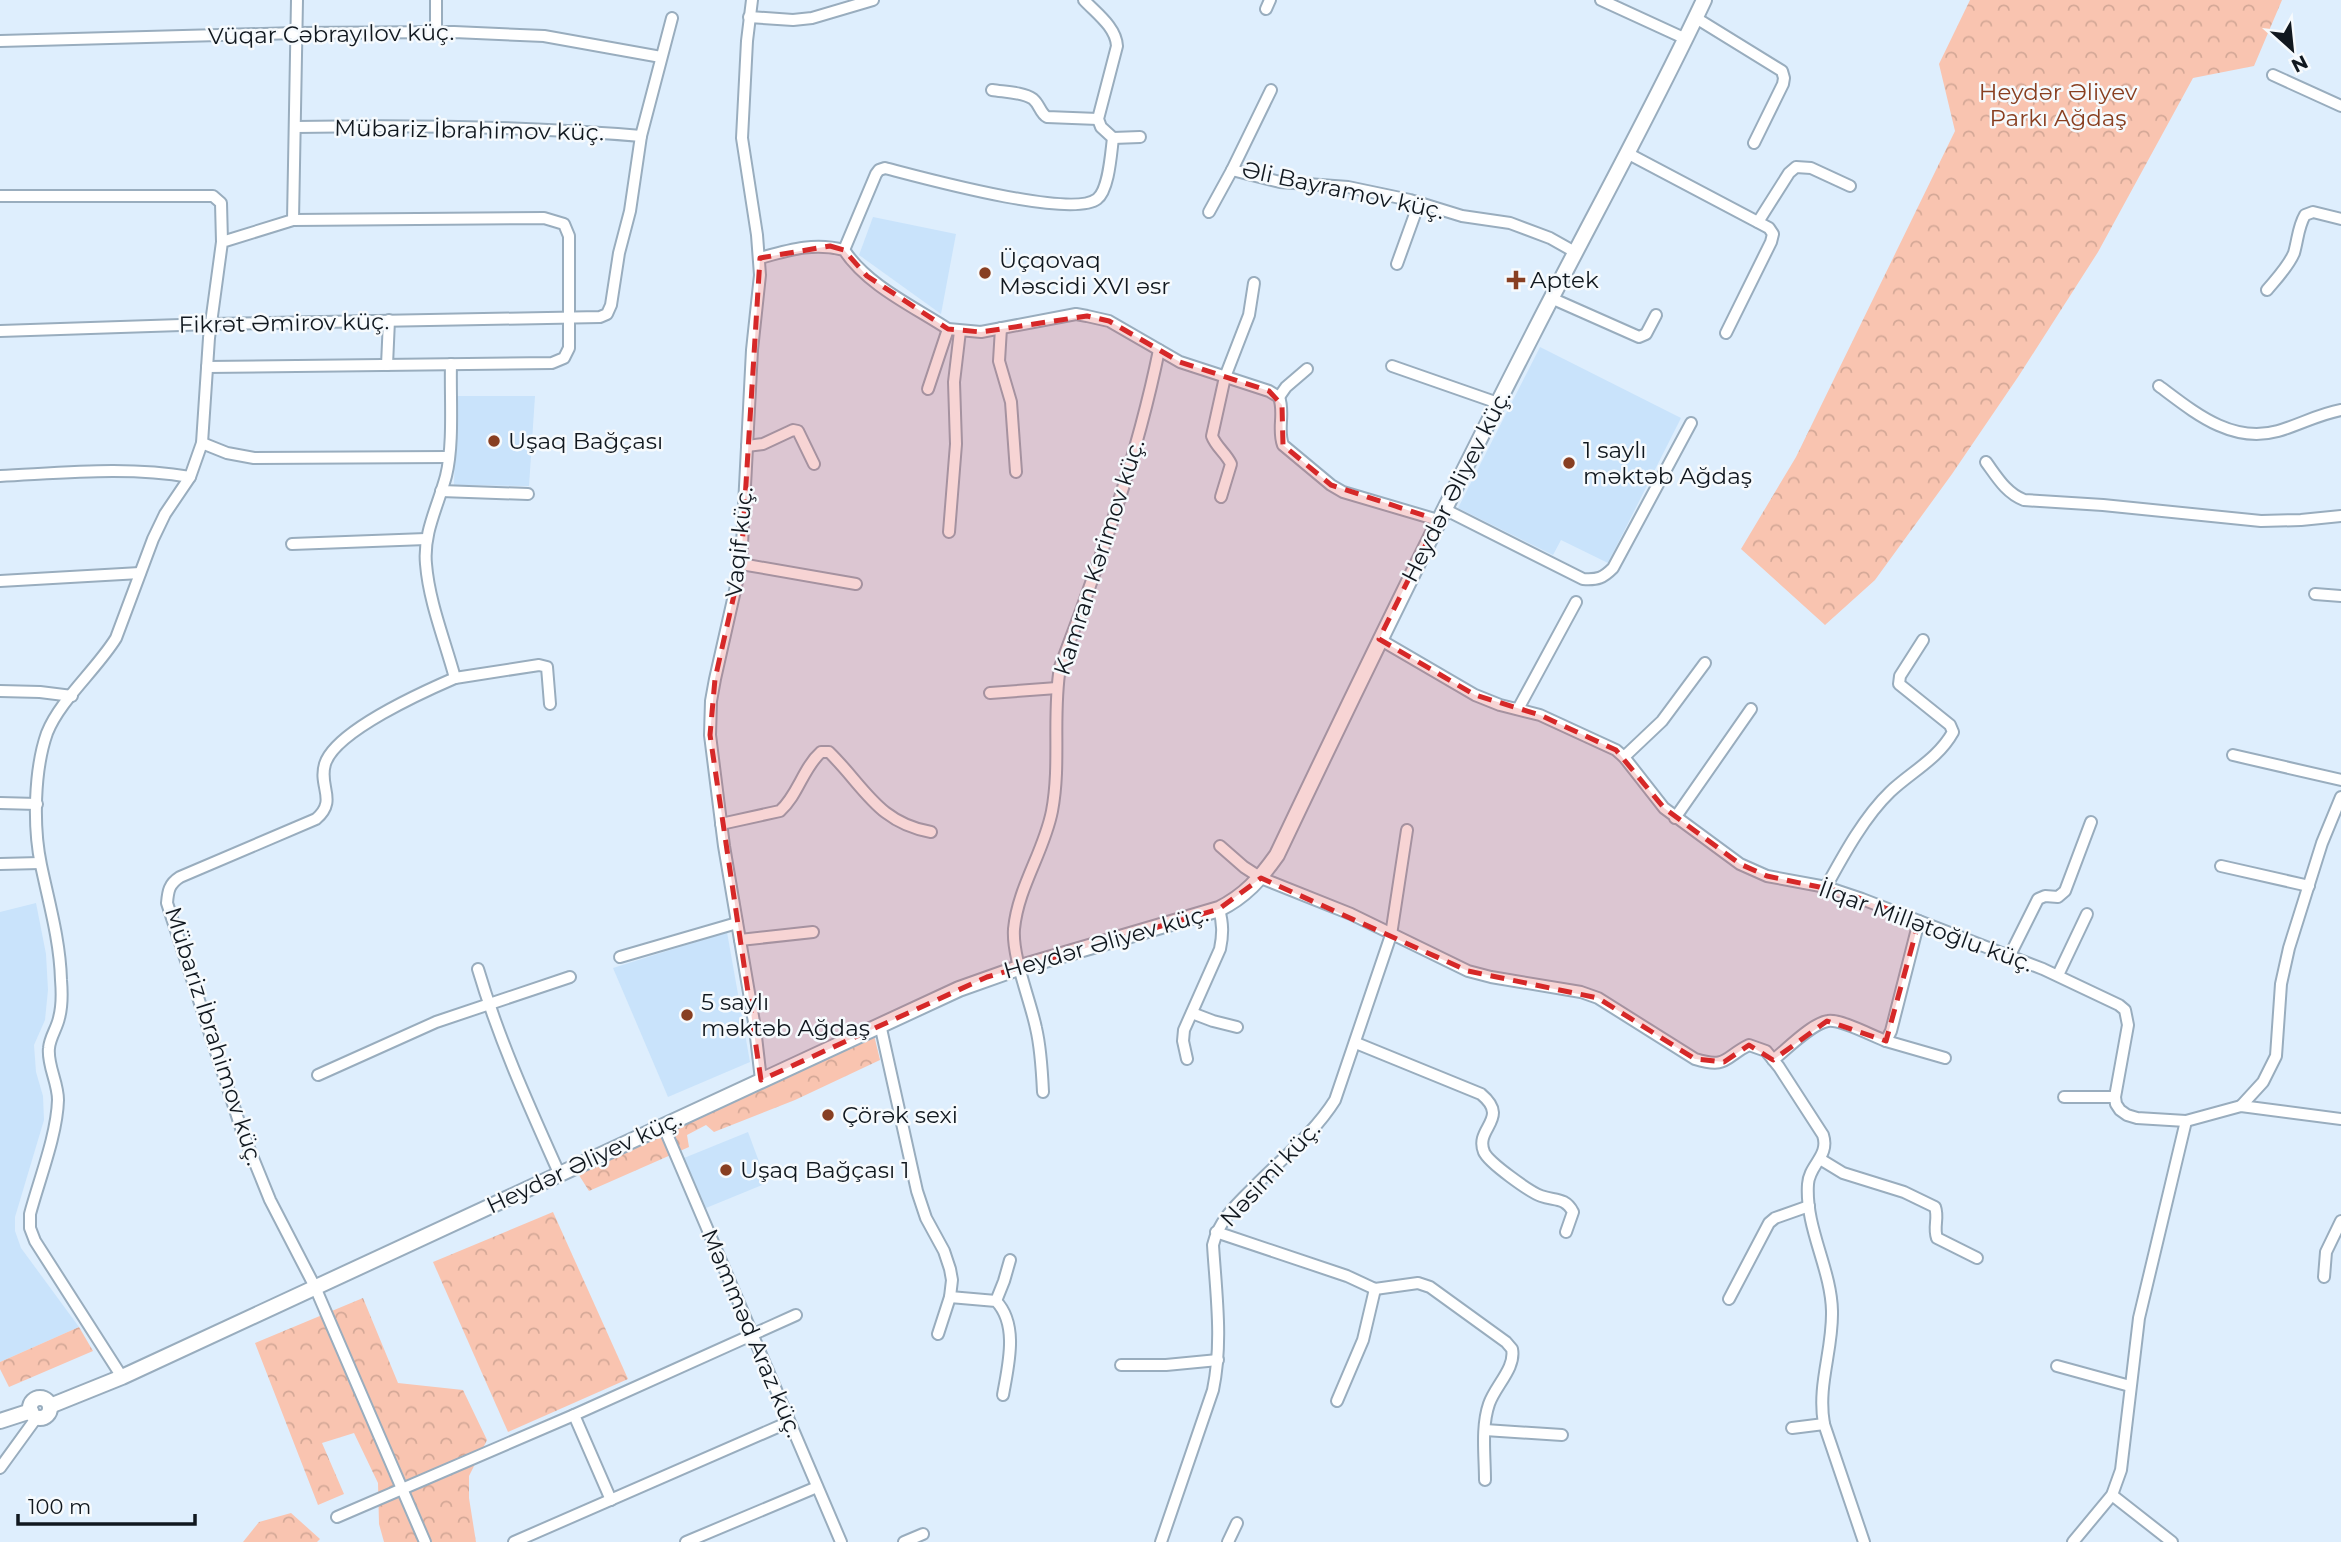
<svg xmlns="http://www.w3.org/2000/svg" width="2341" height="1542" viewBox="0 0 2341 1542" font-family="Montserrat,sans-serif">
<style>
.built{fill:#c9e3fb}
.forest{fill:url(#forest-crowns)}
.lines{fill:none;stroke-linecap:round;stroke-linejoin:round}
.minor-casing{stroke:#99adbe;stroke-width:14}
.secondary-casing{stroke:#99adbe;stroke-width:18}
.minor{stroke:#fff;stroke-width:10}
.secondary{stroke:#fff;stroke-width:14}
.marked{fill:#d62828;fill-opacity:0.2;stroke:#d62828;stroke-width:5;stroke-dasharray:14 9;stroke-linejoin:round}
.poi-dot{fill:#883f22;stroke:#f6fafd;stroke-width:2.5}
.labels{text-anchor:middle;stroke-width:5;stroke-linejoin:round;paint-order:stroke}
.street-label{font-size:23px;fill:#11181f;stroke:#f6fafd}
.park-label{font-size:23px;fill:#893f20;stroke:#f6fafd}
.poi-label{font-size:23px;fill:#11181f;stroke:#f6fafd;text-anchor:start}
</style>
<defs>
<pattern id="forest-crowns" width="20" height="18" patternUnits="userSpaceOnUse" patternTransform="scale(1.75)"><rect width="20" height="18" fill="#f9c4b0"/><path d="M2 6a3 3 0 1 1 6 0M12 15a3 3 0 1 1 6 0" fill="none" stroke="#d4a897"/></pattern>
</defs>
<rect width="100%" height="100%" fill="#deeefd"/>
<g class="built">
<polygon points="873,217 956,234 941,314 859,255"/>
<polygon points="1540,347 1681,418 1608,563 1561,540 1553,555 1458,508"/>
<polygon points="456,396 535,396 529,486 454,485"/>
<polygon points="36,903 46,954 48,990 45,1020 34,1045 36,1072 43,1096 44,1120 15,1217 15,1231 21,1248 79,1327 0,1362 0,912"/>
<polygon points="727,932 750,1062 668,1097 613,968"/>
<polygon points="748,1132 767,1183 706,1208 684,1158"/>
</g>
<g class="forest">
<polygon points="1970,0 2282,0 2254,66 2193,78 2098,252 2018,377 1952,474 1875,580 1825,625 1741,549 1796,457 1955,131 1939,64"/>
<polygon points="874,1035 880,1060 795,1100 714,1132 706,1125 687,1135 689,1147 589,1191 577,1172"/>
<polygon points="553,1212 628,1379 508,1432 433,1262"/>
<polygon points="363,1298 398,1383 463,1390 487,1440 469,1476 469,1498 476,1542 384,1542 379,1524 378,1483 354,1433 322,1443 344,1494 318,1505 255,1343"/>
<polygon points="79,1327 93,1351 9,1387 0,1369 0,1362"/>
<polygon points="291,1513 320,1539 317,1542 243,1542 259,1522"/>
</g>
<g class="lines">
<defs>
<g id="minor">
<polyline points="436,0 436,32"/>
<polyline points="752,0 747,41 742,138 757,235 760,275 752,350 741,564 715,679 711,701 710,735 724,846 755,1028 761,1080"/>
<polyline points="1601,0 1686,39"/>
<polyline points="1266,9 1270,0"/>
<polyline points="749,17 793,20 812,18 873,0"/>
<polyline points="1696,18 1782,71 1784,78 1783,84 1754,143"/>
<polyline points="0,41 296,33 454,32 544,36 661,57"/>
<polyline points="2273,75 2341,106"/>
<path d="M992 90C1004 92 1023 92 1033 99 1040 105 1040 113 1047 117L1098 119"/>
<polyline points="1271,90 1232,170 1280,182 1348,187 1410,200 1462,216 1510,223 1550,238 1575,252"/>
<path d="M296 127C412 125 526 126 641 136"/>
<polyline points="1113,138 1140,137"/>
<polyline points="1627,153 1769,228 1773,234 1771,242 1726,333"/>
<polyline points="0,196 213,196 221,203 222,242"/>
<polyline points="1209,212 1232,170"/>
<polyline points="1758,222 1789,173 1796,167 1811,168 1850,186"/>
<path d="M844 250 876 174 879 170 885 168C920 177 1071 219 1097 199 1109 190 1111 153 1113 138L1101 127 1098 119 1117 46C1116 27 1096 13 1084 0"/>
<path d="M760 258C789 250 814 242 844 250 868 286 913 306 948 329L981 332 1076 314 1087 316 1109 321 1180 362 1269 391 1279 397C1285 413 1277 429 1283 445L1331 485 1343 492 1438 520"/>
<polyline points="1397,264 1419,203"/>
<path d="M2267 290C2277 278 2288 267 2294 253 2298 239 2298 227 2305 215L2313 212 2341 219"/>
<polyline points="1551,298 1639,337 1646,334 1656,315"/>
<polyline points="1001,328 999,361 1011,402 1016,472"/>
<polyline points="0,331 211,324 600,317 607,314 611,305 619,253 630,211 641,136 672,18"/>
<polyline points="387,365 389,320"/>
<polyline points="1392,366 1498,403"/>
<polyline points="207,367 552,363 564,358 569,348 569,236 564,224 544,218 293,220"/>
<path d="M2159 386C2194 412 2231 444 2278 431 2299 425 2319 414 2341 410"/>
<polyline points="928,389 948,329"/>
<polyline points="1279,397 1286,387 1307,369"/>
<polyline points="202,443 227,453 254,458 448,457"/>
<polyline points="747,446 763,444 793,430 798,431 814,464"/>
<path d="M1986 462C1997 477 2006 493 2024 500L2103 505 2261 521 2301 520 2341 516"/>
<path d="M0 476C63 473 128 466 190 477"/>
<polyline points="441,491 528,494"/>
<path d="M1221 497 1231 464C1226 453 1216 447 1212 436L1225 377 1249 315 1254 283"/>
<path d="M1444 509 1583 579C1598 580 1603 578 1613 568L1691 423"/>
<polyline points="949,532 956,444 954,382 960,331"/>
<polyline points="292,544 426,539"/>
<polyline points="741,564 856,584"/>
<polyline points="0,581 140,573"/>
<polyline points="2315,594 2341,596"/>
<polyline points="1379,639 1475,695 1500,705 1540,715 1616,750 1624,757 1664,808 1740,864 1767,876 1826,887 1862,899 2043,969 2119,1005 2125,1010 2128,1025 2115,1097 2116,1104 2120,1110 2127,1115 2137,1118 2186,1121 2241,1106 2341,1119"/>
<polyline points="455,678 539,665 547,667 550,704"/>
<polyline points="0,691 40,692 72,696"/>
<polyline points="990,693 1057,688"/>
<polyline points="1518,709 1576,602"/>
<polyline points="2233,755 2341,780"/>
<polyline points="1624,757 1662,721 1705,663"/>
<polyline points="0,803 37,804"/>
<polyline points="1675,818 1751,709"/>
<path d="M721 824 780 811C798 795 803 768 821 752H829C864 786 878 823 931 832"/>
<path d="M1220 846 1244 867 1261 878 1351 914 1468 971 1491 977 1581 992 1598 998 1695 1059C1728 1069 1724 1057 1749 1045L1766 1051 1779 1067 1823 1135C1830 1156 1809 1165 1808 1184 1805 1228 1831 1268 1832 1311 1833 1350 1817 1385 1824 1424L1864 1542"/>
<polyline points="0,864 40,863"/>
<polyline points="2221,866 2309,886"/>
<path d="M1826 887C1843 856 1864 817 1890 792 1911 772 1938 759 1953 732L1950 725 1899 684 1900 676 1923 640"/>
<polyline points="740,940 813,932"/>
<polyline points="2010,955 2038,899 2045,896 2058,897 2065,891 2091,822"/>
<polyline points="620,957 737,923"/>
<path d="M478 969C499 1040 529 1106 559 1173"/>
<polyline points="2058,975 2087,914"/>
<polyline points="1192,1013 1213,1021 1237,1027"/>
<polyline points="880,1024 917,1191 926,1218 944,1251 950,1269 952,1280 950,1297 938,1334"/>
<polyline points="1886,1041 1945,1058"/>
<path d="M1356 1043 1481 1094C1511 1119 1474 1128 1484 1152 1489 1163 1530 1192 1541 1196 1555 1201 1565 1197 1573 1212L1566 1232"/>
<path d="M1187 1059 1183 1041 1184 1030 1220 949C1223 934 1223 924 1219 909"/>
<path d="M1773 1060C1786 1050 1812 1023 1828 1021 1841 1019 1872 1036 1886 1041L1891 1031 1919 921"/>
<polyline points="318,1075 436,1022 570,977"/>
<path d="M1043 1092C1042 1071 1041 1049 1036 1028 1030 999 1012 957 1014 929 1018 887 1044 852 1052 811 1061 763 1052 715 1060 667 1099 564 1137 458 1159 350"/>
<polyline points="2064,1097 2115,1097"/>
<polyline points="2241,1106 2263,1082 2276,1056 2281,984 2289,948 2322,843 2341,797"/>
<polyline points="663,1125 841,1542"/>
<path d="M1820 1159 1843 1173 1904 1192 1935 1207C1939 1218 1933 1227 1937 1238L1977 1258"/>
<path d="M1216 1232 1347 1276 1375 1289 1418 1283 1430 1287 1506 1342 1512 1349C1516 1368 1495 1386 1489 1404 1481 1427 1485 1456 1485 1480"/>
<polyline points="2324,1277 2326,1252 2341,1221"/>
<path d="M950 1297 996 1301C1019 1325 1008 1366 1003 1395"/>
<polyline points="1729,1299 1769,1223 1775,1218 1809,1206"/>
<polyline points="996,1301 1004,1281 1010,1260"/>
<polyline points="1121,1365 1166,1365 1218,1360"/>
<polyline points="2057,1366 2130,1386"/>
<path d="M122 1377 35 1241 30 1228V1214C39 1180 57 1135 58 1100 58 1082 47 1065 49 1048 50 1037 57 1028 59 1018 62 1007 62 992 61 980 60 941 49 903 41 865 33 827 34 770 47 733 60 700 97 669 116 638L153 539 165 514 190 477 202 443 209 338 222 242 293 220 297 0"/>
<polyline points="1337,1401 1363,1340 1375,1289"/>
<polyline points="574,1415 611,1500"/>
<polyline points="1792,1428 1824,1424"/>
<polyline points="1485,1430 1562,1435"/>
<polyline points="0,1468 37,1417"/>
<polyline points="2112,1495 2172,1542"/>
<polyline points="337,1517 574,1415 796,1315"/>
<path d="M425 1542 315 1287 270 1200 242 1131 167 903C168 891 169 884 180 877L316 819C338 800 318 787 325 764 335 731 425 691 455 678 445 641 429 602 426 564 423 533 438 506 446 476 454 444 450 397 451 364"/>
<polyline points="514,1542 789,1422"/>
<polyline points="686,1542 817,1487"/>
<polyline points="904,1542 923,1534"/>
<path d="M1161 1542 1213 1390C1223 1342 1216 1293 1213 1245 1219 1219 1239 1202 1257 1184 1284 1157 1315 1132 1335 1100L1391 935 1407 830"/>
<polyline points="1228,1542 1237,1523"/>
<polyline points="2073,1542 2112,1495 2121,1470 2139,1318 2186,1121"/>
</g>
<g id="secondary">
<circle cx="40" cy="1408" r="10"/>
<path d="M50 1406 122 1377 959 989 1021 967 1219 909C1245 896 1260 879 1277 855 1360 680 1445 506 1533 334 1590 222 1651 113 1704 0"/>
<polyline points="0,1421 31,1411"/>
</g>
</defs>
<use href="#minor" class="minor-casing"/>
<use href="#secondary" class="secondary-casing"/>
<use href="#minor" class="minor"/>
<use href="#secondary" class="secondary"/>
</g>
<path class="marked" d="M830 246 844 250 867 276 948 329 981 332 1087 316 1109 321 1180 362 1269 391 1282 405 1283 445 1331 485 1438 520 1379 639 1475 695 1540 715 1616 750 1664 808 1740 864 1767 876 1843 892 1919 921 1886 1041 1827 1021 1773 1060 1749 1045 1724 1062 1695 1059 1598 998 1468 971 1261 878 1219 909 987 977 761 1080 710 735 715 679 741 564 760 258Z"/>
<g class="poi-dot">
<circle cx="985" cy="273" r="7"/>
<path d="M1512.5 269.5h7v7h7v7h-7v7h-7v-7h-7v-7h7z"/>
<circle cx="494" cy="441" r="7"/>
<circle cx="1569" cy="463" r="7"/>
<circle cx="687" cy="1015" r="7"/>
<circle cx="828" cy="1115" r="7"/>
<circle cx="726" cy="1170" r="7"/>
</g>
<g class="labels">
<g class="street-label">
<text transform="translate(331 34) rotate(-1)" y="8">Vüqar Cəbrayılov küç.</text>
<text transform="translate(469 130) rotate(1)" y="8">Mübariz İbrahimov küç.</text>
<text transform="translate(1343 190) rotate(12)" y="8">Əli Bayramov küç.</text>
<text transform="translate(284 323) rotate(-1)" y="8">Fikrət Əmirov küç.</text>
<text transform="translate(1456 486) rotate(-63)" y="8">Heydər Əliyev küç.</text>
<text transform="translate(739 542) rotate(-84)" y="8">Vaqif küç.</text>
<text transform="translate(1099 557) rotate(-72)" y="8">Kamran Kərimov küç.</text>
<text transform="translate(1926 926) rotate(20)" y="8">İlqar Millətoğlu küç.</text>
<text transform="translate(1106 942) rotate(-16)" y="8">Heydər Əliyev küç.</text>
<text transform="translate(214 1036) rotate(72)" y="8">Mübariz İbrahimov küç.</text>
<text transform="translate(584 1162) rotate(-25)" y="8">Heydər Əliyev küç.</text>
<text transform="translate(1270 1174) rotate(-47)" y="8">Nəsimi küç.</text>
<text transform="translate(752 1333) rotate(67)" y="8">Məmməd Araz küç.</text>
</g>
<g class="park-label">
<text x="2058" y="100">Heydər Əliyev<tspan x="2058" dy="26">Parkı Ağdaş</tspan></text>
</g>
<g class="poi-label">
<text x="999" y="268">Üçqovaq<tspan x="999" dy="26">Məscidi XVI əsr</tspan></text>
<text x="1530" y="288">Aptek</text>
<text x="508" y="449">Uşaq Bağçası</text>
<text x="1583" y="458">1 saylı<tspan x="1583" dy="26">məktəb Ağdaş</tspan></text>
<text x="701" y="1010">5 saylı<tspan x="701" dy="26">məktəb Ağdaş</tspan></text>
<text x="842" y="1123">Çörək sexi</text>
<text x="740" y="1178">Uşaq Bağçası 1</text>
</g>
</g>
<g transform="translate(2292 49) rotate(153)" stroke="#f6fafd" stroke-width="5" paint-order="stroke">
<path d="M0-5L12 26L0 18L-12 26Z" fill="#11181f"/>
<text y="-10" font-size="19" font-weight="bold" text-anchor="middle" fill="#11181f">N</text>
</g>
<path d="M18 1514v10h177v-10" fill="none" stroke="#11181f" stroke-width="3.5"/>
<text x="28" y="1514" font-size="21" fill="#11181f" stroke="#f6fafd" stroke-width="5" paint-order="stroke">100 m</text>
</svg>
